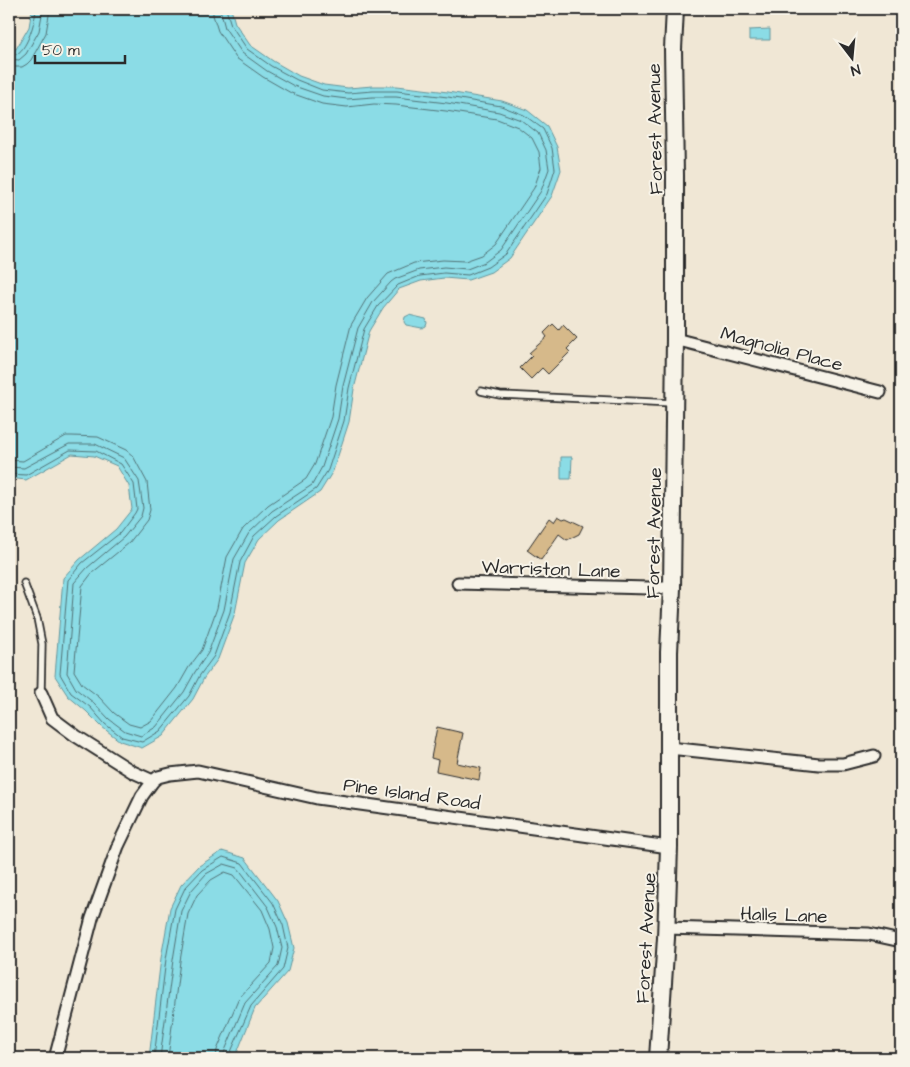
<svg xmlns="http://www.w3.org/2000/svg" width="910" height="1067" viewBox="0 0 910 1067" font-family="'Architects Daughter',sans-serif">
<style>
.water{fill:#8bdce6;stroke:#65959b}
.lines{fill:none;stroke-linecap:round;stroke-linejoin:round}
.shore{stroke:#517276;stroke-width:1}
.building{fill:#d6b98a;stroke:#2b2b2b}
.lane-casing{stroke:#2b2b2b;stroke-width:9}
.street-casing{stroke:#2b2b2b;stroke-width:15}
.secondary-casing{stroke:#2b2b2b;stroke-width:20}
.lane{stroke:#f7f3e8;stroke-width:5.5}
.street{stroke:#f7f3e8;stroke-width:11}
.secondary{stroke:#f7f3e8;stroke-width:16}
.labels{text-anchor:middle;stroke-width:4;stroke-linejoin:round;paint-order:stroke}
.street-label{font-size:19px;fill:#2b2b2b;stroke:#f7f3e8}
</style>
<rect width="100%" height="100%" fill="#f0e7d5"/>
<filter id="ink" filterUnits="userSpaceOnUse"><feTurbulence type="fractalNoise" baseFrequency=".02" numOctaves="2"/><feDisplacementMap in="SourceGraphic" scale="10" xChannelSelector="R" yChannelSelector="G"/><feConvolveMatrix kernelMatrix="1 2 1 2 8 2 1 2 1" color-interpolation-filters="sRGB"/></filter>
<g filter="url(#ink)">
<g class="water">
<polygon points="32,9 231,9 235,23 250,45 273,61 299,76 324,85 348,88 373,86 397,86 448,92 502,101 527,110 547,126 557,147 561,170 552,196 510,258 491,272 468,280 444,278 421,281 399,289 383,308 369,331 354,389 349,422 333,471 320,492 279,520 259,539 245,563 235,613 218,659 204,678 193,699 163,736 142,748 120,741 102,727 86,711 68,696 55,676 63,578 79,560 116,529 132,509 129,486 117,466 94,456 72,454 26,480 9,478 9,48 16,49 29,27"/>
<polygon points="770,29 770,40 749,40 749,30"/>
<polygon points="409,315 426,319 427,323 426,326 422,328 406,325 404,322 405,317"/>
<polygon points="561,457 572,457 571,479 561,479"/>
<polygon points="222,851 245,858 278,901 288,923 294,948 288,971 255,1008 235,1058 149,1058 161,958 170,908 181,885 199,866"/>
</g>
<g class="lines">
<g class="shore">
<path d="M9 53 17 54C28 47 35 22 36 9"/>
<polyline points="9,59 19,60 26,54 39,31 43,9"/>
<polyline points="9,67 22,67 27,64 31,60 46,33 50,9"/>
<polyline points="9,460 23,461 66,436 72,436 98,437 126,450 133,456 147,482 150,510 147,520 129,543 92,573 82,586 74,671 82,684 99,697 114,713 129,724 140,727 151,721 177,688 189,667 202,650 217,608 227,557 243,529 268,505 306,479 315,464 331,417 336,385 351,325 367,298 388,274 414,263 443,260 465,261 482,255 496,244 534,188 541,168 539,152 532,138 518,127 497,119 446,111 396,105 374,104 347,107 322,104 291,93 263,77 236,58 218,31 213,15 213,9"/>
<polyline points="9,467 24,468 69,444 95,444 124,458 139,481 143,508 141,516 124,537 87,568 74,583 67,673 76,689 94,703 109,719 125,731 141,736 156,727 184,692 195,672 208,653 224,610 234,559 249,533 272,511 312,485 322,467 338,419 343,386 358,328 373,302 391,282 395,279 419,270 444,267 467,269 485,262 501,250 541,191 549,169 546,150 538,133 521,120 499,112 447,103 396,97 373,97 347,99 323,96 294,86 267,71 242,53 225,28 220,9"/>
<polyline points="9,474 26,475 70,450 96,451 121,464 134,484 137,509 135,513 120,533 82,563 68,580 60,674 71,693 90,707 105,724 122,737 142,742 160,731 189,696 200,675 214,656 230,612 240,562 254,536 276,516 316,489 328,470 344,421 349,388 364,329 378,306 398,285 420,276 444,273 468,275 488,267 506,254 547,194 555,169 552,148 543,129 524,115 501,106 448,97 397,91 373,91 348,93 322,90 297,80 271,66 247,49 231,25 226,9"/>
<polyline points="154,1058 166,959 175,909 185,888 202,870 223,857 242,863 273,903 283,925 288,948 283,969 251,1006 230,1054 230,1058"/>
<polyline points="160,1058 173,960 181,911 191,891 206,874 224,864 238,868 268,907 277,927 282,948 278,966 245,1003 224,1053 223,1058"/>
<polyline points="168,1058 180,961 188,914 197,895 211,880 225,872 234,875 262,910 270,929 274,948 271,963 239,998 217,1050 216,1058"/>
</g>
</g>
<g class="building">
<polygon points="553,324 559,330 563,325 577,339 567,349 570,352 548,374 542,368 531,379 520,368 532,356 529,353 547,337 544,333"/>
<polygon points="558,516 563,519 566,518 583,526 579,534 567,540 559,534 541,560 527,550 549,518 554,522"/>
<polygon points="437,727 463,733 457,763 481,768 479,780 436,771 438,760 431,758"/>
</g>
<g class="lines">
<defs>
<g id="lane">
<polyline points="481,391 500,395 673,403"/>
<polyline points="24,583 37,618 42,644 41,693"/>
</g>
<g id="street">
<polyline points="675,339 880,392"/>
<polyline points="458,583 649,588 672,588"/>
<polyline points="41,693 52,718 76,736 133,772 153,781"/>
<polyline points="669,748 819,764 843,764 874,756"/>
<polyline points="666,928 869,934 901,941"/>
<polyline points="56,1055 92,918 118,846 142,796 153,781 158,777 170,774 198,771 317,798 669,847"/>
</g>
<polyline id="secondary" points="658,1058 666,938 669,847 669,652 672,588 675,339 675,175 673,49 675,9"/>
</defs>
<use href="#lane" class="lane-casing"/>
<use href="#street" class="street-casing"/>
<use href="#secondary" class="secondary-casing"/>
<use href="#lane" class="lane"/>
<use href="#street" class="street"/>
<use href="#secondary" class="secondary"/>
</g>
</g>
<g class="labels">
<g class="street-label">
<text transform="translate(654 129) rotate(-91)" y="7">Forest Avenue</text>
<text transform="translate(782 348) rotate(15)" y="7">Magnolia Place</text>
<text transform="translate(653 533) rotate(-89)" y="7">Forest Avenue</text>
<text transform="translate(551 568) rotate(2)" y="7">Warriston Lane</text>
<text transform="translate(412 793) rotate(8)" y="7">Pine Island Road</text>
<text transform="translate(784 914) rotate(2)" y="7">Halls Lane</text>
<text transform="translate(645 938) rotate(-87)" y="7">Forest Avenue</text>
</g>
</g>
<rect width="910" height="1067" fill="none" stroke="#f7f3e8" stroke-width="30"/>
<rect x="15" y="15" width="880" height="1037" fill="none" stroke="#2b2b2b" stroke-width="2" filter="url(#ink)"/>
<g transform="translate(852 58) rotate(164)" stroke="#f7f3e8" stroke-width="4" paint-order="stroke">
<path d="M0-4L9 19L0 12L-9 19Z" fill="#2b2b2b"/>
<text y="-8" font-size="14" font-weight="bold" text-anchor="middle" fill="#2b2b2b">N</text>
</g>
<path d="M35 55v8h90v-8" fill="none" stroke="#2b2b2b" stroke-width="2.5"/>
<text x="42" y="55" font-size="15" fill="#2b2b2b" stroke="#f7f3e8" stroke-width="4" paint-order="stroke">50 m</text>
</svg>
